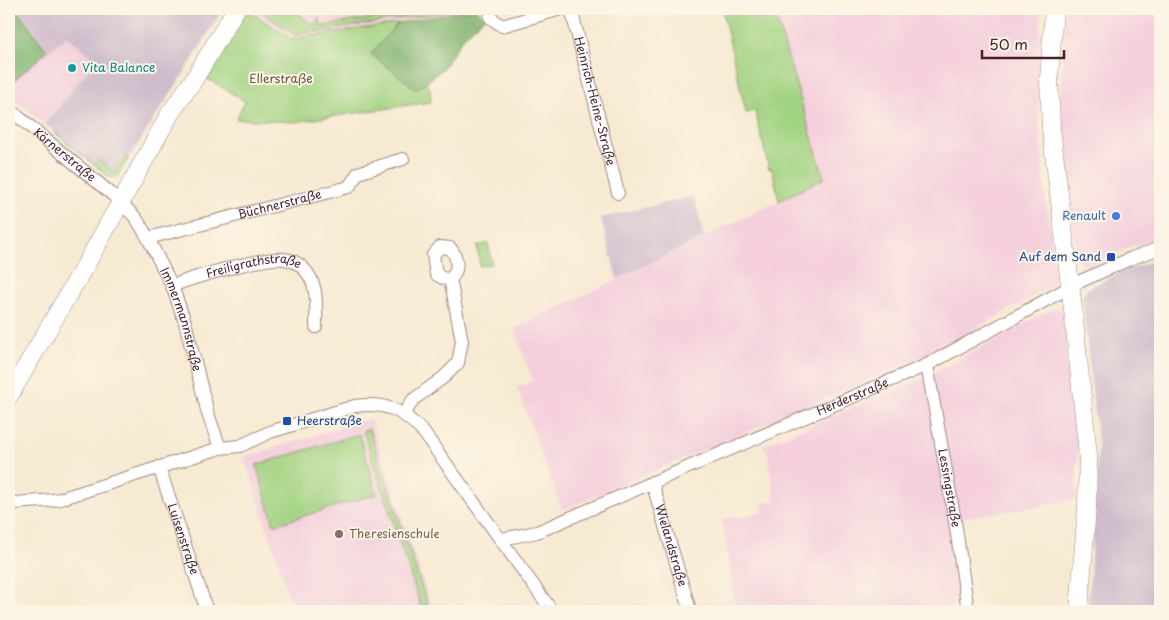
<svg xmlns="http://www.w3.org/2000/svg" width="1169" height="620" viewBox="0 0 1169 620" font-family="'Playpen Sans',sans-serif">
<style>
.built{fill:#f4cfdc}
.industrial{fill:#d0bdcc}
.green{fill:#a2d382;stroke:#767956}
.forest{fill:#81b570;stroke:#666a4e}
.lines{fill:none;stroke-linecap:round;stroke-linejoin:round}
.street-casing{stroke:#a0847e;stroke-width:14}
.secondary-casing{stroke:#a0847e;stroke-width:19}
.street{stroke:#fff;stroke-width:12}
.secondary{stroke:#fff;stroke-width:18}
.culture-dot{fill:#0f9aa8;stroke:#fcf5e5;stroke-width:2}
.shop-dot{fill:#3f7fe0;stroke:#fcf5e5;stroke-width:2}
.transit-dot{fill:#1a4fb4;stroke:#fcf5e5;stroke-width:2}
.education-dot{fill:#8d6e63;stroke:#fcf5e5;stroke-width:2}
.labels{text-anchor:middle;stroke-width:4;stroke-linejoin:round;paint-order:stroke}
.culture-label{font-size:12px;fill:#0d838f;stroke:#fcf5e5;text-anchor:start}
.park-label{font-size:12px;fill:#645545;stroke:#fcf5e5}
.street-label{font-size:12px;fill:#4a1f2b;stroke:#fcf5e5}
.shop-label{font-size:12px;fill:#366cbe;stroke:#fcf5e5;text-anchor:end}
.transit-label{font-size:12px;fill:#164399;stroke:#fcf5e5;text-anchor:end}
.education-label{font-size:12px;fill:#785e54;stroke:#fcf5e5;text-anchor:start}
</style>
<rect width="100%" height="100%" fill="#fcf5e5"/>
<filter id="ink" filterUnits="userSpaceOnUse"><feTurbulence type="fractalNoise" baseFrequency=".02" numOctaves="2"/><feDisplacementMap in="SourceGraphic" scale="10" xChannelSelector="R" yChannelSelector="G"/><feConvolveMatrix kernelMatrix="1 2 1 2 8 2 1 2 1" color-interpolation-filters="sRGB"/></filter>
<filter id="wash" filterUnits="userSpaceOnUse"><feTurbulence type="fractalNoise" baseFrequency=".0096" numOctaves="4" result="noise"/><feDisplacementMap in="SourceGraphic" scale="20" xChannelSelector="R" yChannelSelector="G"/><feGaussianBlur stdDeviation="1.12" result="paint"/><feColorMatrix in="noise" values="0 0 0 0 0 0 0 0 0 0 0 0 0 0 0 0 0 1.4 0 .05"/><feComposite in="paint" operator="in"/></filter>
<g filter="url(#wash)">
<rect width="100%" height="100%" fill="#f7ead2"/>
<g class="built">
<polygon points="247,9 476,9 292,39 247,10"/>
<polygon points="773,9 1042,9 1038,70 1038,109 1045,192 1055,273 1054,281 1050,287 1020,304 921,358 562,510 517,388 533,381 514,329 779,201 824,178"/>
<polygon points="1065,9 1160,9 1160,238 1130,247 1088,266 1084,266 1078,262 1077,258 1063,133 1061,98"/>
<polygon points="67,36 96,60 45,124 9,94 9,85"/>
<polygon points="1057,308 1061,309 1063,313 1078,450 1075,500 958,519 932,374 1051,309"/>
<polygon points="926,377 964,604 920,611 736,611 722,519 763,513 762,503 775,501 768,453 763,445"/>
<polygon points="370,419 433,611 294,611 244,457"/>
</g>
<g class="industrial">
<polygon points="9,9 223,9 184,73 128,159 123,156 113,172 99,160 95,165 45,124 96,60 67,36 9,85"/>
<polygon points="694,196 704,237 617,279 601,218"/>
<polygon points="1160,259 1160,611 1088,611 1098,446 1082,296 1088,289 1109,278 1127,270"/>
</g>
<g class="green">
<polygon points="262,9 292,9 313,25 319,18 321,26 430,9 465,9 295,35 261,12"/>
<polygon points="722,9 773,9 775,14 824,178 779,201 773,172 771,168 769,169 755,111 746,113"/>
<polygon points="247,10 292,39 398,23 371,54 416,89 426,83 430,88 431,102 294,122 236,119 245,101 206,78"/>
<polygon points="53,131 95,165 99,160 113,172 125,157 128,159 117,177 109,177"/>
<polygon points="488,243 492,264 480,266 477,246"/>
<polygon points="369,429 428,605 421,607 363,431"/>
<polygon points="359,434 377,494 274,525 256,465"/>
</g>
<g class="forest">
<polygon points="9,9 16,9 47,51 9,85"/>
<polygon points="475,9 485,17 463,38 444,67 426,83 416,89 371,54 398,23"/>
</g>
</g>
<g filter="url(#ink)">
<g class="lines">
<defs>
<g id="street">
<path id="s1" d="M571 9 618 193"/>
<polyline points="490,17 502,26 561,9"/>
<path id="s2" d="M9 109 114 196 136 218 148 238 172 286 185 322 208 414 220 448"/>
<path id="s3" d="M148 238 349 187 358 173 403 159"/>
<path d="M440 247 450 248C463 261 456 290 436 274L433 255Z"/>
<path id="s4" d="M172 286C191 278 265 256 284 259 291 260 299 263 304 269 319 284 316 308 316 327"/>
<path id="s5" d="M927 365 955 521 968 611"/>
<polyline points="404,414 413,400 444,377 458,363 462,341 450,278"/>
<path id="s6" d="M159 467 207 611"/>
<path id="s7" d="M652 482 690 610"/>
<path d="M9 504C26 501 43 502 60 499L220 448 240 446 270 432 355 406C386 402 403 410 424 433L552 611"/>
<path id="s8" d="M502 539 537 532 927 365 1081 281 1132 258 1160 248"/>
</g>
<g id="secondary">
<polyline points="1054,9 1049,79 1051,128 1072,301 1088,455 1087,507 1079,611"/>
<polyline points="9,396 89,259 171,112 193,81 236,9"/>
</g>
</defs>
<use href="#street" class="street-casing"/>
<use href="#secondary" class="secondary-casing"/>
<use href="#street" class="street"/>
<use href="#secondary" class="secondary"/>
</g>
</g>
<circle class="culture-dot" cx="72" cy="68" r="5"/>
<circle class="shop-dot" cx="1116" cy="216" r="5"/>
<g class="transit-dot">
<rect x="1106" y="252" width="10" height="10" rx="2.5"/>
<rect x="282" y="416" width="10" height="10" rx="2.5"/>
</g>
<circle class="education-dot" cx="339" cy="534" r="5"/>
<g class="labels">
<g class="culture-label">
<text x="82" y="72">Vita Balance</text>
</g>
<g class="park-label">
<text x="281" y="83">Ellerstraße</text>
</g>
<g class="street-label">
<text dy="4" stroke="none"><textPath href="#s1" startOffset="95">Heinrich-Heine-Straße</textPath></text>
<text dy="4" stroke="none"><textPath href="#s2" startOffset="72">Körnerstraße</textPath></text>
<text dy="4" stroke="none"><textPath href="#s3" startOffset="136">Büchnerstraße</textPath></text>
<text dy="4" stroke="none"><textPath href="#s4" startOffset="85">Freiligrathstraße</textPath></text>
<text dy="4" stroke="none"><textPath href="#s2" startOffset="279">Immermannstraße</textPath></text>
<text dy="4" stroke="none"><textPath href="#s8" startOffset="379">Herderstraße</textPath></text>
<text dy="4" stroke="none"><textPath href="#s5" startOffset="125">Lessingstraße</textPath></text>
<text dy="4" stroke="none"><textPath href="#s6" startOffset="76">Luisenstraße</textPath></text>
<text dy="4" stroke="none"><textPath href="#s7" startOffset="66">Wielandstraße</textPath></text>
</g>
<g class="shop-label">
<text x="1106" y="220">Renault</text>
</g>
<g class="transit-label">
<text x="1101" y="261">Auf dem Sand</text>
<text x="297" y="425" text-anchor="start">Heerstraße</text>
</g>
<g class="education-label">
<text x="349" y="538">Theresienschule</text>
</g>
</g>
<rect width="1169" height="620" fill="none" stroke="#fcf5e5" stroke-width="30"/>
<path d="M982 50v8h82v-8" fill="none" stroke="#4a1f2b" stroke-width="2.5"/>
<text x="989" y="50" font-size="15" fill="#4a1f2b" stroke="#fcf5e5" stroke-width="4" paint-order="stroke">50 m</text>
</svg>
